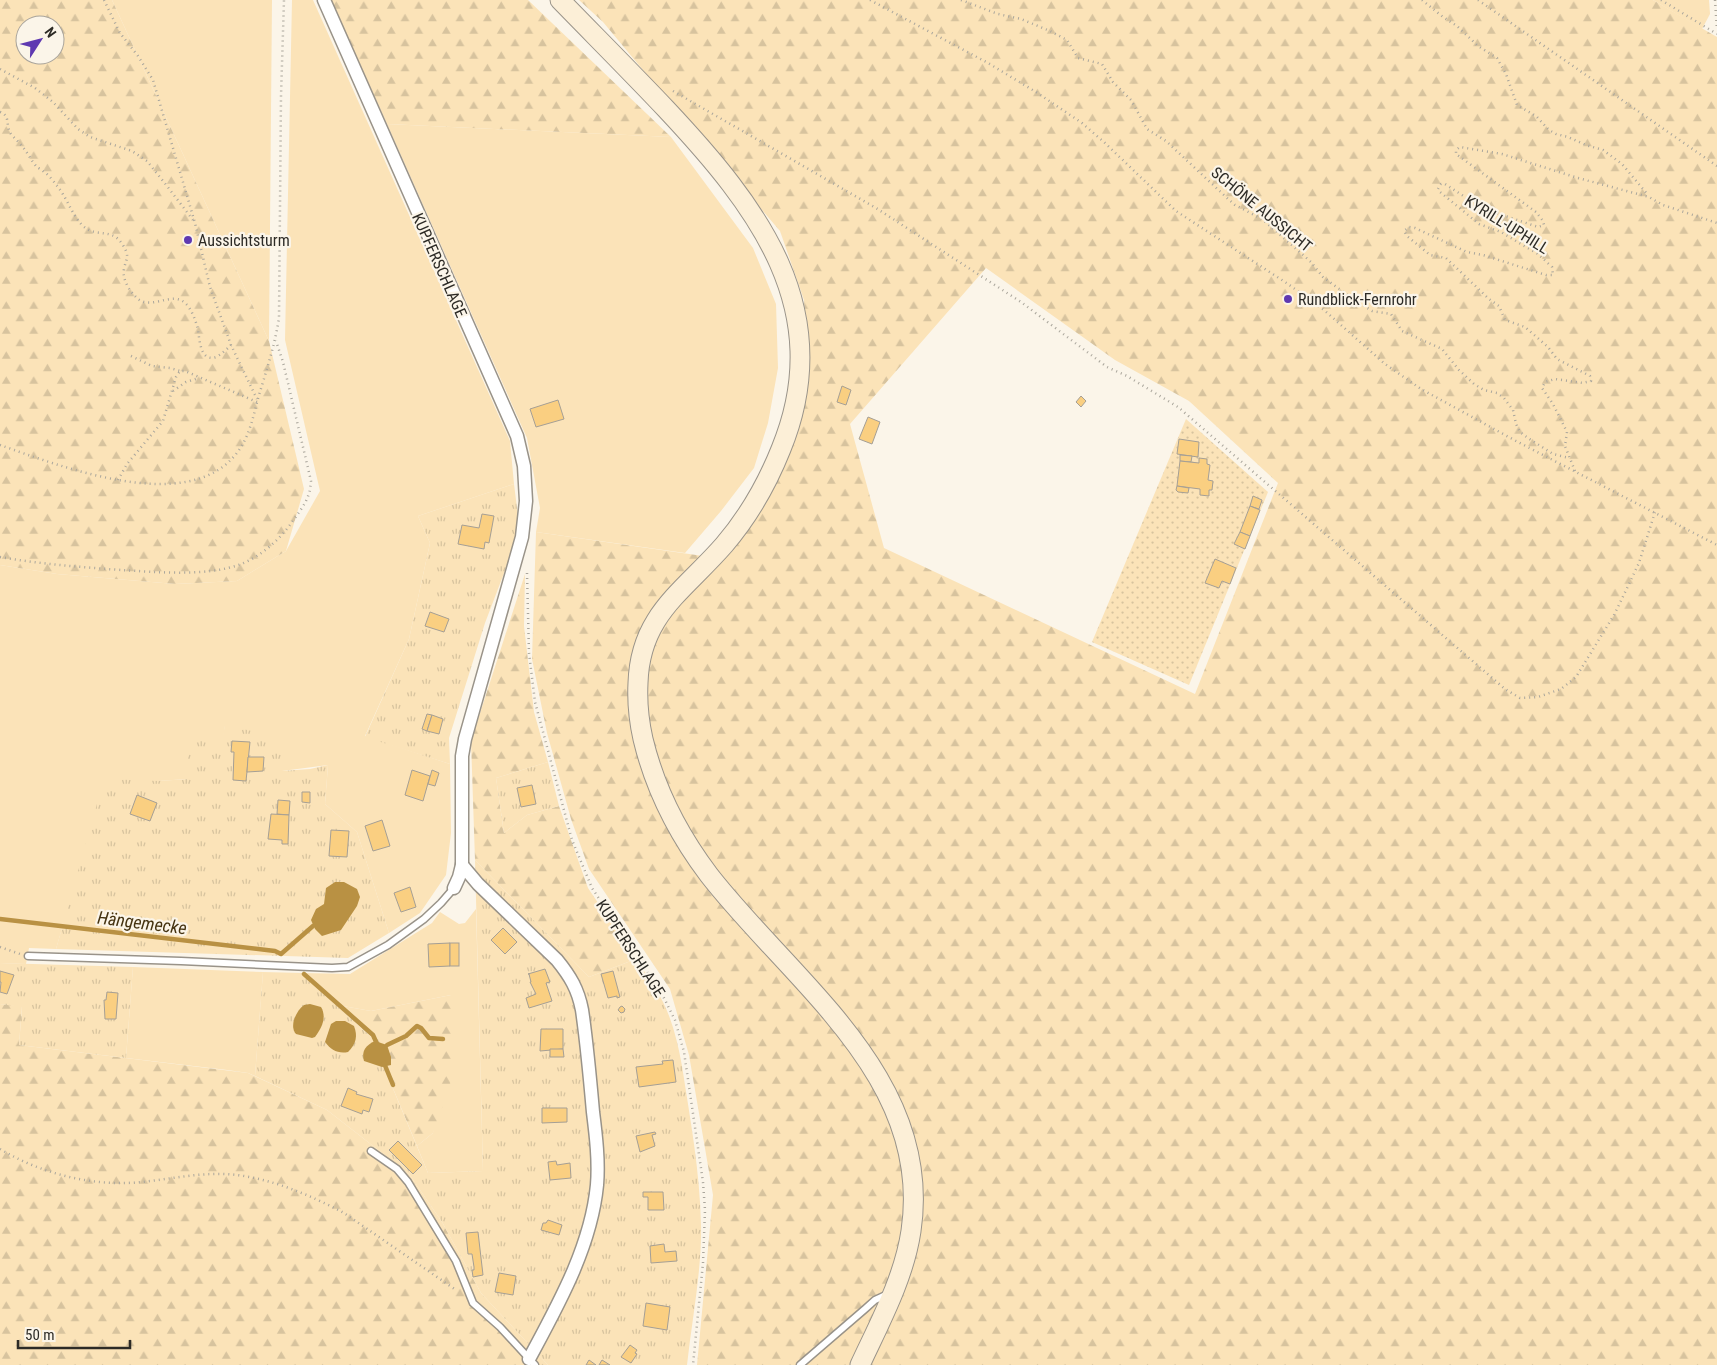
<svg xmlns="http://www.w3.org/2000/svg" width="1717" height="1365" viewBox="0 0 1717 1365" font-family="'Roboto Condensed',sans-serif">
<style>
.grass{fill:#fbe3b8}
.forest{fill:url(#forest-firs);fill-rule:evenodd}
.park{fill:url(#park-tufts)}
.garden{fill:url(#garden-dots)}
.water{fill:#b99143}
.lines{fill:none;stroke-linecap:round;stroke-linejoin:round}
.stream{stroke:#b99143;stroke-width:4.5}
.building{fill:#facf81;stroke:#a59f95}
.lane-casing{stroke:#999389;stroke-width:9}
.street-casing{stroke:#999389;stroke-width:15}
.secondary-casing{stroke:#999389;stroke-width:21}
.path{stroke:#aaa69c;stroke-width:2.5;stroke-dasharray:1 4;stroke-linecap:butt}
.lane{stroke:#fff;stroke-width:6}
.street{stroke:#fff;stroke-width:12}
.secondary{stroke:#fcefd7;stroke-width:19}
.poi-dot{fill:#5f39b1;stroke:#fbf5e9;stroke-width:2}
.labels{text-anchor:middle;stroke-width:4.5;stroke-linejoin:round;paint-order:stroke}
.street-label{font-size:16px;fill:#2d2b26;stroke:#fbf5e9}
.poi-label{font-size:16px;fill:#2d2b26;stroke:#fbf5e9;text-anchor:start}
.water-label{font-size:18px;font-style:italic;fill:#453311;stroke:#fbf5e9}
</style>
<defs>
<pattern id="forest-firs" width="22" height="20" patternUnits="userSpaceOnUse" patternTransform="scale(1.25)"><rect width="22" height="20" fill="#fbe3b8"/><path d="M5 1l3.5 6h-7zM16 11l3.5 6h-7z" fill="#d7c39e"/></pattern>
<pattern id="park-tufts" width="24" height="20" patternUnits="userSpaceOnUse" patternTransform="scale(1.25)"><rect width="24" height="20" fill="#fbe3b8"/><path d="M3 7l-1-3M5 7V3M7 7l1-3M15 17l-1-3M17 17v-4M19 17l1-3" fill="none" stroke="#d7c39e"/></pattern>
<pattern id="garden-dots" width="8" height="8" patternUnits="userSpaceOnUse" patternTransform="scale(1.25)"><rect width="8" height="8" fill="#fbe3b8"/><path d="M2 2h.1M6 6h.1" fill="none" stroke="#d7c39e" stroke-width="1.8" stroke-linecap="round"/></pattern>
</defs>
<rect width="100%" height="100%" fill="#fbf5e9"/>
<g class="grass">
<polygon points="112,0 272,0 269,341"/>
<polygon points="292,0 313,0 510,441 514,484 418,516 430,543 409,639 365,736 450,764 451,833 446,875 420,913 389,933 357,832 325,804 328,765 282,771 225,726 223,740 188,779 158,781 63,925 56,949 29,948 26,964 0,963 0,565 57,574 175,584 237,581 286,551 320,491 285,340"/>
<polygon points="1653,0 1709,0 1710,14 1702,29"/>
<polygon points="387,124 671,137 753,248 776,304 778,368 768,423 754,468 721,511 685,553 536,532 540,508 527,438"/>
<polygon points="476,909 483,1171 428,1173 417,1146 433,1133 451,995 371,1011 337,1005 302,973 350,974 432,923 440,912 459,924 465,923"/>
<polygon points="133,967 263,972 255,1076 248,1073 227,1070 126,1058"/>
</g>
<g class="forest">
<path d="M0 0H112L269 341 304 489 286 551 237 581 175 584 57 574 0 565ZM25 25H55V55H25Z"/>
<polygon points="331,0 528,0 671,137 387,124"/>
<path d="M579 0H1653L1717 37V1365H697L713 1195 689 1055 670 989 589 869 571 819 547 733 532 659 536 532 717 558 751 513 807 369 804 300 780 231 672 105 603 22ZM986 268 1115 360 1189 401 1278 483 1195 694 884 548 850 424Z"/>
<polygon points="525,574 524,626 534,712 548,762 496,778 504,833 527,815 559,806 588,888 636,959 589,977 475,860 471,741"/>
<polygon points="451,995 455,1040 450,1086 433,1133 417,1146 372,1038 337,1005 371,1011"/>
<polygon points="0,1004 22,1006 19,1045 248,1073 327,1110 409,1174 442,1222 481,1293 548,1365 0,1365"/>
</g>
<g class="park">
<polygon points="514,484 518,516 514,547 485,623 449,738 450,764 365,737 409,639 430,543 418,516"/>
<polygon points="225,725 287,739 282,771 310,769 328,765 325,804 357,832 389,933 348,958 56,949 104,779 158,781 188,779 187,735 222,740"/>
<polygon points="548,762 559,806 527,815 504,833 496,778"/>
<path d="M475 860 589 977 636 959C645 973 656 987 663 1002 673 1022 678 1044 682 1066 690 1118 700 1171 701 1225 702 1270 692 1319 687 1365H548L481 1293 442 1222 409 1174 327 1110 255 1076 263 972 302 973 372 1038 428 1173 483 1171Z"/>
<polygon points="0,963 133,967 126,1058 19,1045 22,1007 0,1004"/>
</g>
<polygon class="garden" points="1186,419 1268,492 1189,685 1092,642"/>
<g class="water">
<polygon points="335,882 344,882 357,889 360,897 357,906 341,930 322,936 315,929 311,920 316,909 324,904 326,888"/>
<path d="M310 1004 321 1007C327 1017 322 1028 315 1037L312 1038 296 1034C289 1026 296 1011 304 1005Z"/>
<path d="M336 1021H345L354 1026C358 1036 356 1044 348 1052 338 1054 331 1050 325 1042L331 1024Z"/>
<path d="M375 1041 387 1045 391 1057V1065L382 1067 364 1061C361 1051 366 1045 375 1041Z"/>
</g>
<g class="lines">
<g class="stream">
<polyline points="0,919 275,951 281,954 313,926"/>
<polyline points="304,974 373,1035 377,1044"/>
<polyline points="387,1045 406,1036 417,1026 421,1028 429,1038 443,1039"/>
<polyline points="384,1063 393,1085"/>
</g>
</g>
<g class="building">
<polygon points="842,386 851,390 846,405 837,402"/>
<polygon points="1081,396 1086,401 1081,407 1076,402"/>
<polygon points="558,400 564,419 536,427 530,409"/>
<polygon points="868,417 880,422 872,444 859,439"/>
<polygon points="1179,439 1199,442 1198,457 1177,454"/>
<polygon points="1180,455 1192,456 1191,462 1180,461"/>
<polygon points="1199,458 1207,459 1207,464 1210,465 1208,480 1213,481 1212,490 1209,490 1209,496 1200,495 1200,489 1177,486 1180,461 1199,463"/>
<polygon points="1177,486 1189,488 1188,493 1178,492 1176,490"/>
<polygon points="1253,496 1262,500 1259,509 1250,506"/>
<polygon points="1250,506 1260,510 1250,536 1240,532"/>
<polygon points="482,514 494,516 489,543 485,542 484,549 458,544 462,525 479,528"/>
<polygon points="1240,532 1250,536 1245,549 1234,544"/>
<polygon points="1215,559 1236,568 1230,584 1222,581 1219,588 1205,583"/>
<polygon points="430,612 449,619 444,632 425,626"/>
<polygon points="427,714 432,715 427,731 422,729"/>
<polygon points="432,715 443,719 439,734 427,731"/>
<polygon points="232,741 250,742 246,781 233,780 234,752 231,752"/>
<polygon points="248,757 264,757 263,771 247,772"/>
<polygon points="412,770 430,776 423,801 405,795"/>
<polygon points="432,770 439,773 435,786 428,784"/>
<polygon points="532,785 536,804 521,807 517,788"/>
<polygon points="302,792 310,792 310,803 302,802"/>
<polygon points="137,795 157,803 150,821 130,814"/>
<polygon points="278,800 290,801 289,815 277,814"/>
<polygon points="271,814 289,815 288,844 282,844 282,840 268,839"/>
<polygon points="382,820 390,846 373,851 365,826"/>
<polygon points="331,830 349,831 347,857 329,856"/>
<polygon points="410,887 416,907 401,912 394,893"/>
<polygon points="503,928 517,942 505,954 491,940"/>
<polygon points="450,943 450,966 429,967 428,944"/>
<rect x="450" y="943" width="9" height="23"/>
<polygon points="545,969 550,982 546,983 552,1001 529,1008 526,998 536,994 530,982 531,982 529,974 528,974"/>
<polygon points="0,971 14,975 7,994 0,992 1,982 0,982"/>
<polygon points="613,971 620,997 617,998 617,996 608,998 601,974"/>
<polygon points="107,992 118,993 116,1019 105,1019 104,1000 106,1000"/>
<polygon points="622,1006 625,1009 624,1012 621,1013 618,1010 620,1007"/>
<polygon points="541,1029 563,1029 563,1049 540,1051"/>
<polygon points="550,1049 563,1049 564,1057 550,1057"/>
<polygon points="673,1060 676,1082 639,1087 636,1067 663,1064 662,1061"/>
<polygon points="348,1088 357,1092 356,1094 373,1099 369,1112 363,1110 362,1114 341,1106"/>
<polygon points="542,1108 567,1108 567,1122 542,1123"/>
<polygon points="655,1132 656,1134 652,1135 655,1146 640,1152 636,1136"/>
<polygon points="398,1141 422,1165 413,1174 389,1150"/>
<polygon points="556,1161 557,1165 570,1163 571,1178 550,1180 548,1162"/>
<polygon points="643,1192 663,1192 664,1210 648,1210 648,1197 643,1197"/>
<polygon points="548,1220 562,1225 559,1235 541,1230 543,1223 546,1223"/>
<polygon points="478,1232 483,1275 473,1277 472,1270 474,1270 474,1267 472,1254 468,1254 466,1233"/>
<polygon points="664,1244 665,1252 676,1251 677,1261 651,1263 650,1246"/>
<polygon points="499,1273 516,1276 513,1295 495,1292"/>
<polygon points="646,1303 670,1307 667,1330 643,1326"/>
<polygon points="630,1345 637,1350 635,1353 637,1354 631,1363 621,1357"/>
<polygon points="589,1360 596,1365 586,1365"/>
<polygon points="602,1360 610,1365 599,1365"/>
</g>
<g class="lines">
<defs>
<g id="lane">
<polyline points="28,956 181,961 332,968 348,967 388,945 424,919 441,903 454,888"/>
<polyline points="371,1151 397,1169 408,1182 456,1261 473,1303 500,1327 535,1365"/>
<polyline points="800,1365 865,1309 875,1300 888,1294"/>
</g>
<g id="street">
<polyline points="324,0 517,436 524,466 526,501 522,537 465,739 462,756 462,865 459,877 454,888"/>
<path d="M462 865 478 884 557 960C570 976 578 989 582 1010 587 1044 590 1078 593 1112 596 1136 599 1161 597 1185 591 1247 558 1305 529 1359"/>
</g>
<path id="secondary" d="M560 0C595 36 631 72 666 109 758 207 838 310 781 449 767 484 748 517 724 545 683 592 640 615 638 683 637 702 639 721 643 739 655 789 678 834 709 875 792 982 934 1078 911 1231 904 1278 880 1322 860 1365"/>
</defs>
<use href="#lane" class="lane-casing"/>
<use href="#street" class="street-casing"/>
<use href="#secondary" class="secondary-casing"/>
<g class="path">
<polyline points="104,0 120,33 138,56 153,80 195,223 210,287 231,345 257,399"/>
<polyline points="870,0 988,63 1036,92 1082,123 1105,143 1176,211 1288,284 1324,310 1385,364 1421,389 1516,441 1717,545"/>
<polyline points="961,0 998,14 1021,19 1050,31 1067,40 1078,58 1102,64 1113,82 1131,100 1147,129 1166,141 1226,197 1235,205 1262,219 1311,262 1323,277 1346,294 1372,311 1391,314 1402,331 1442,349 1459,370 1474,384 1484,390 1497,393 1504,398 1513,410 1516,424 1520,432 1528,438 1553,454 1569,458"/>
<polyline points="1422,0 1443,17 1457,26 1478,46 1497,58 1506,74 1517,105 1536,116 1549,130 1556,134 1568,137 1586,145 1603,150 1622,164 1648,195"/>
<polyline points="1478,0 1717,166"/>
<polyline points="1661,0 1717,34"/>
<polyline points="1715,0 1717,30"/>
<polyline points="0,69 35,88 53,102 78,129 90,137 132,151 147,161 167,186 193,220"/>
<polyline points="673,91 876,208 1021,302 1107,367 1127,376 1178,407 1505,689 1520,698 1538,697 1561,689 1576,677 1614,615 1628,586 1639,563 1655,512"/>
<path d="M0 112C11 116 5 125 11 134 14 138 18 141 21 145 27 151 31 161 37 167 38 168 41 169 43 171 49 175 54 182 58 187 68 200 72 215 83 226 99 240 114 224 126 251 129 258 125 262 124 269 122 280 130 292 138 299 152 310 172 291 185 303 191 308 195 319 197 326 200 334 198 363 216 357 222 354 227 349 231 345"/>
<polyline points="131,356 152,366 170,368 180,371"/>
<polyline points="173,391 186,382 199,378"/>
<path d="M0 445C60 466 187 516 236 454 250 437 253 416 259 395 267 369 275 344 279 318L281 96 284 0"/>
<polyline points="1575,471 1565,446 1567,432 1553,404 1542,388 1545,382 1555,379 1583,383 1591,381 1590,376 1557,359 1548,347 1525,327 1505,320 1499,306 1489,299 1446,258 1430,255 1407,236 1404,231 1409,227 1415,228 1467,252 1483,255 1546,275 1553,275 1552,267 1538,254 1521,244 1501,232 1479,224 1440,192 1438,189 1441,184 1445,184 1482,208 1538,227 1544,225 1543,221 1536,212 1456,154 1456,150 1460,147 1502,154 1578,178 1649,197 1663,205 1717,223"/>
<polyline points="118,480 127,464 163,421 176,377 180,371 185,371 257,402"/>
<path d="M0 557C40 564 80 567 121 570 156 572 208 577 241 564 262 556 280 539 293 521 303 506 310 499 311 481L283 362 276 341"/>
<polyline points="527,573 529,653 535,702 572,840 592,888 664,998 675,1020 684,1052 703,1182 705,1210 703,1263 693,1365"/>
<polyline points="0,947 20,954"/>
<path d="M0 1149C42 1174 93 1187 142 1182 170 1179 197 1173 225 1174 266 1176 308 1194 344 1213L456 1290"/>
</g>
<use href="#lane" class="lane"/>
<use href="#street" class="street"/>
<use href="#secondary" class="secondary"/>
</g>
<g class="poi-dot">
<circle cx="188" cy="240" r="5"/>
<circle cx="1288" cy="299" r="5"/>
</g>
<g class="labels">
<g class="street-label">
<text transform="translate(1262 209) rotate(39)" y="6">SCHÖNE AUSSICHT</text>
<text transform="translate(1507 224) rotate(32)" y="6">KYRILL-UPHILL</text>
<text transform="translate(440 265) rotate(66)" y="6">KUPFERSCHLAGE</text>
<text transform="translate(631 948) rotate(57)" y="6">KUPFERSCHLAGE</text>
</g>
<g class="poi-label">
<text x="198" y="246">Aussichtsturm</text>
<text x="1298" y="305">Rundblick-Fernrohr</text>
</g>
<g class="water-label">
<text transform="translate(142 923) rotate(7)" y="6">Hängemecke</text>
</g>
</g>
<g transform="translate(40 40) rotate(54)"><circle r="24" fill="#fbf5e9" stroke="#a9a49b"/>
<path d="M0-4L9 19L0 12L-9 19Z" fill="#5f39b1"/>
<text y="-8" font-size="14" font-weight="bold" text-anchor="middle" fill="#2d2b26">N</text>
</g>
<path d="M18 1340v8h112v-8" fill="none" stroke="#2d2b26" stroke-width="2.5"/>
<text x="25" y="1340" font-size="15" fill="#2d2b26" stroke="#fbf5e9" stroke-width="4" paint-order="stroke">50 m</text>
</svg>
